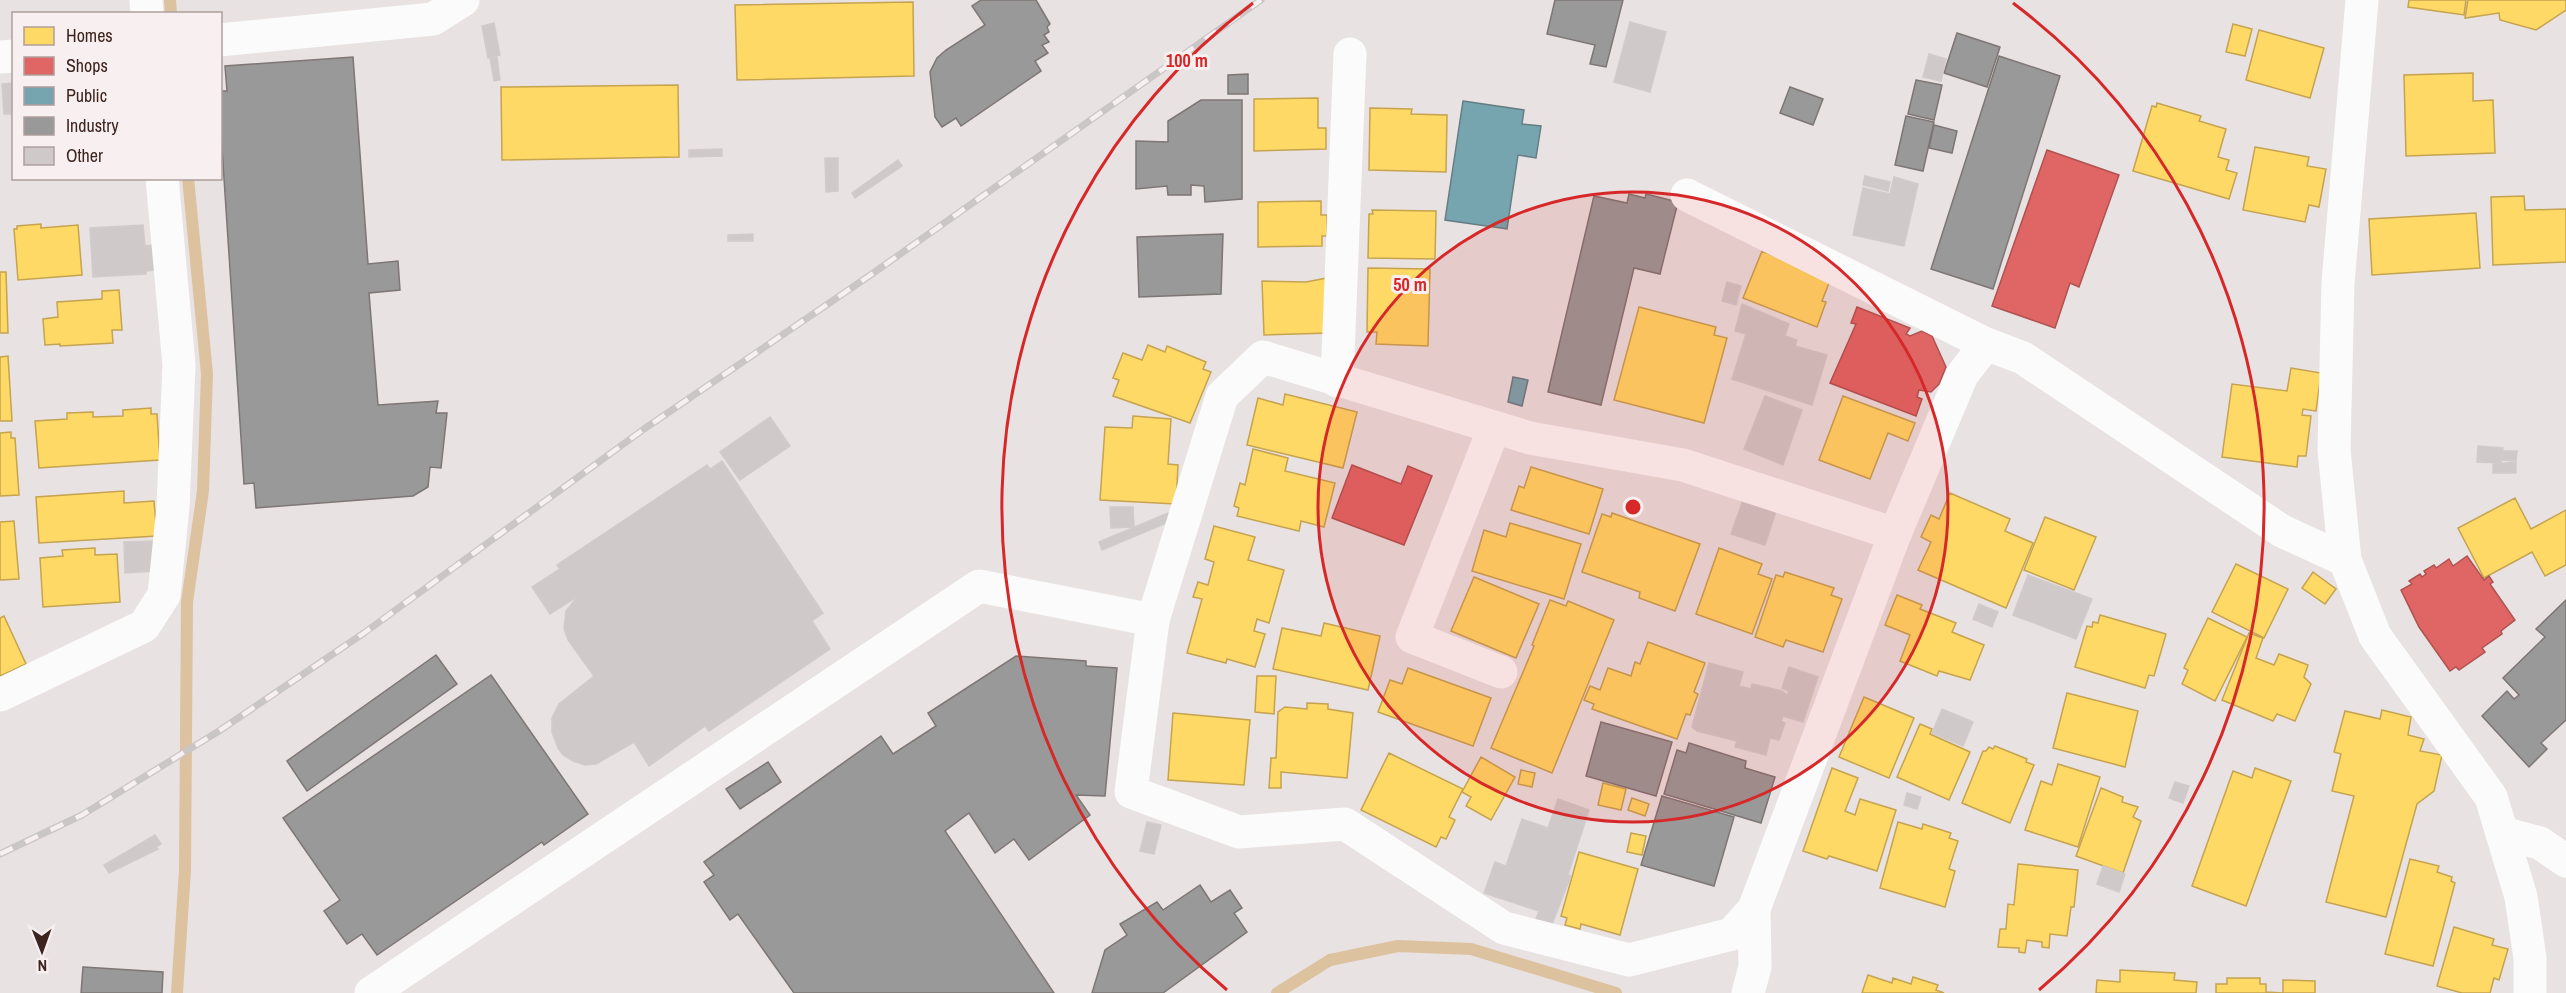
<svg xmlns="http://www.w3.org/2000/svg" width="2566" height="993" viewBox="0 0 2566 993" font-family="'Archivo Narrow',sans-serif">
<style>
.homes{fill:#ffd966;stroke:#c5a350;stroke-width:1.5}
.shops{fill:#e06666;stroke:#af5250;stroke-width:1.5}
.public{fill:#76a5af;stroke:#657e84;stroke-width:1.5}
.industry{fill:#999;stroke:#7e7674;stroke-width:1.5}
.lines{fill:none;stroke-linecap:round;stroke-linejoin:round}
.stream{stroke:#dcc29e;stroke-width:12}
.building{fill:#d0c9c9;stroke:#d2cbcb;stroke-width:1.5}
.minor{stroke:#fcfbfb;stroke-width:33}
.rail-casing{stroke:#cac6c5;stroke-width:7}
.rail{stroke:#f8f0f0;stroke-width:4.5;stroke-dasharray:14;stroke-linecap:butt}
.ring{fill:none;stroke:#d62828;stroke-width:3}
.centre{fill:#d62828;stroke:#f8f0f0;stroke-width:3}
.ring-label{font-size:18px;text-anchor:middle;font-weight:bold;fill:#d62828;stroke:#f8f0f0;stroke-width:6;stroke-linejoin:round;paint-order:stroke}
</style>
<rect width="100%" height="100%" fill="#e9e2e2"/>
<g class="homes">
<polygon points="2409,0 2466,0 2464,15 2408,7"/>
<polygon points="2468,0 2566,0 2566,10 2536,30 2500,20 2499,13 2465,18"/>
<polygon points="913,2 914,76 737,80 735,5"/>
<polygon points="2233,24 2252,29 2245,56 2226,52"/>
<polygon points="2259,30 2324,48 2310,98 2246,80"/>
<polygon points="2473,73 2473,101 2493,100 2495,153 2406,156 2404,75"/>
<polygon points="678,85 679,157 502,160 501,87"/>
<polygon points="1318,98 1318,128 1326,128 1326,149 1254,151 1254,99"/>
<polygon points="2157,103 2201,116 2199,121 2226,129 2218,157 2229,160 2226,170 2237,173 2229,199 2133,171 2152,106 2156,107"/>
<polygon points="1370,108 1412,109 1411,114 1447,115 1446,172 1369,170"/>
<polygon points="2255,147 2309,157 2307,166 2326,169 2319,207 2309,205 2305,222 2243,210"/>
<polygon points="2524,196 2525,210 2566,209 2566,262 2493,265 2491,197"/>
<polygon points="1321,201 1321,215 1327,215 1327,236 1322,236 1322,246 1258,247 1258,202"/>
<polygon points="1372,210 1436,211 1435,259 1368,258 1369,214 1373,214"/>
<polygon points="2476,213 2480,268 2372,275 2369,219"/>
<polygon points="41,224 41,228 78,225 82,275 18,280 14,229 17,229 17,226"/>
<polygon points="1762,251 1831,278 1822,301 1826,302 1817,327 1743,298"/>
<polygon points="1368,268 1430,269 1428,346 1376,344 1377,332 1367,332"/>
<polygon points="0,272 6,272 8,333 0,333"/>
<polygon points="1327,278 1330,333 1264,335 1262,281 1306,282"/>
<polygon points="119,290 122,330 112,330 113,343 60,346 60,344 45,345 43,319 58,317 57,302 102,299 102,291"/>
<polygon points="1639,307 1716,327 1714,335 1727,338 1704,423 1614,400"/>
<polygon points="1148,345 1165,352 1167,346 1206,362 1203,369 1211,372 1190,423 1113,396 1119,380 1113,378 1123,353 1142,360"/>
<polygon points="8,356 12,421 0,421 0,357"/>
<polygon points="2291,368 2321,373 2316,411 2303,409 2302,415 2311,416 2306,456 2298,456 2297,467 2222,457 2232,384 2287,391"/>
<polygon points="1285,394 1357,412 1343,468 1247,445 1258,398 1283,405"/>
<polygon points="1843,396 1915,423 1908,441 1888,433 1870,479 1819,460"/>
<polygon points="151,408 151,414 157,414 160,460 39,468 35,421 67,419 67,413 93,412 93,417 123,416 123,410"/>
<polygon points="1133,416 1171,419 1168,464 1178,465 1176,504 1100,500 1105,427 1132,428"/>
<polygon points="11,432 11,438 15,438 19,495 0,496 0,433"/>
<polygon points="1253,449 1288,458 1285,471 1335,483 1324,527 1301,521 1299,531 1237,516 1239,508 1234,506 1240,483 1245,485"/>
<polygon points="1531,467 1603,489 1589,534 1511,510 1519,486 1524,488"/>
<polygon points="124,491 124,503 154,501 157,536 39,543 36,497"/>
<polygon points="1950,493 2010,519 2005,531 2033,543 2006,608 1918,570 1931,542 1921,537 1931,515 1939,519"/>
<polygon points="2515,498 2531,529 2566,510 2566,565 2545,576 2532,552 2484,578 2458,528"/>
<polygon points="1612,513 1700,544 1675,611 1639,598 1640,592 1582,572 1602,514 1611,517"/>
<polygon points="2045,517 2096,537 2074,590 2024,570"/>
<polygon points="14,521 19,579 0,580 0,522"/>
<polygon points="1510,523 1581,544 1564,599 1472,571 1484,530 1506,537"/>
<polygon points="1214,526 1255,537 1248,560 1284,570 1269,623 1257,619 1254,631 1265,634 1255,667 1227,659 1226,663 1187,653 1202,599 1193,597 1198,582 1208,585 1214,562 1205,559"/>
<polygon points="95,548 95,555 117,554 120,602 43,607 40,558 63,556 62,550"/>
<polygon points="1719,548 1762,564 1758,574 1772,579 1752,634 1696,614"/>
<polygon points="2236,564 2288,589 2264,638 2212,612"/>
<polygon points="1785,572 1834,588 1831,595 1842,599 1823,652 1786,640 1783,647 1755,637 1776,575 1783,577"/>
<polygon points="2313,572 2336,589 2325,604 2302,588"/>
<polygon points="1474,577 1539,604 1516,658 1451,631"/>
<polygon points="1897,595 1922,605 1920,609 1956,623 1952,632 1984,645 1970,680 1939,671 1937,676 1900,661 1910,635 1885,625"/>
<polygon points="1550,600 1566,606 1568,601 1614,620 1552,773 1491,748 1534,646 1532,645"/>
<polygon points="2100,615 2166,634 2154,676 2149,675 2145,688 2075,667 2087,626 2092,627 2093,622 2098,623"/>
<polygon points="4,616 26,664 0,676 0,618"/>
<polygon points="2208,618 2247,637 2215,701 2182,684 2188,670 2184,668"/>
<polygon points="1324,623 1380,636 1368,690 1273,669 1282,628 1321,636"/>
<polygon points="2249,633 2263,638 2256,658 2274,665 2279,654 2308,665 2304,677 2311,684 2295,721 2277,714 2273,721 2222,700"/>
<polygon points="1648,642 1705,663 1694,692 1698,694 1690,715 1686,714 1677,739 1592,709 1594,704 1584,700 1590,686 1600,690 1608,668 1631,676 1635,662 1640,664"/>
<polygon points="1408,668 1491,698 1473,746 1378,712 1390,680 1402,684"/>
<polygon points="1257,676 1276,676 1274,714 1255,712"/>
<polygon points="2067,693 2138,711 2125,767 2053,748"/>
<polygon points="1864,697 1914,718 1889,778 1839,757"/>
<polygon points="1307,703 1328,704 1328,709 1353,713 1347,778 1281,772 1281,788 1269,788 1271,758 1276,758 1278,712 1285,707 1307,709"/>
<polygon points="2382,710 2411,717 2408,735 2424,739 2420,751 2442,755 2434,791 2417,804 2386,917 2326,902 2354,796 2332,791 2341,754 2334,752 2345,711 2380,719"/>
<polygon points="1173,713 1250,720 1244,785 1168,780"/>
<polygon points="1920,724 1932,729 1930,734 1970,752 1949,800 1897,777"/>
<polygon points="1995,746 2027,759 2026,762 2034,765 2010,823 1962,803 1983,751 1986,751 1989,747 1993,749"/>
<polygon points="1389,753 1463,789 1449,817 1455,820 1446,839 1441,837 1436,847 1361,810"/>
<polygon points="1481,757 1515,777 1491,820 1466,806 1471,797 1462,792"/>
<polygon points="2058,764 2100,777 2078,847 2025,830 2041,781 2052,785"/>
<polygon points="1832,768 1858,778 1845,811 1855,815 1860,799 1896,810 1877,871 1829,856 1827,859 1803,851"/>
<polygon points="2255,768 2291,781 2246,906 2192,886 2233,771 2252,778"/>
<polygon points="1521,770 1535,773 1532,787 1518,784"/>
<polygon points="1603,783 1626,789 1621,810 1598,805"/>
<polygon points="2101,788 2123,797 2122,802 2138,807 2133,817 2141,821 2123,873 2076,856"/>
<polygon points="1632,798 1649,804 1645,816 1628,810"/>
<polygon points="1898,822 1922,829 1923,824 1951,833 1949,838 1958,841 1949,869 1955,871 1945,907 1880,888"/>
<polygon points="1631,833 1646,836 1642,855 1627,852"/>
<polygon points="1579,852 1638,869 1620,935 1581,924 1580,929 1565,925 1567,918 1561,916"/>
<polygon points="2410,859 2439,866 2437,872 2452,877 2451,881 2455,883 2433,966 2385,954"/>
<polygon points="2018,864 2078,870 2074,907 2071,907 2067,936 2050,934 2049,948 2042,947 2042,942 2027,940 2025,953 2019,952 2019,948 1998,947 2000,929 2006,929 2008,904 2014,905"/>
<polygon points="2454,927 2494,939 2492,945 2508,949 2499,980 2494,978 2490,993 2462,993 2437,986"/>
<polygon points="2120,970 2175,973 2174,980 2197,982 2196,993 2096,993 2097,980 2120,982"/>
<polygon points="1868,975 1892,983 1893,978 1911,984 1913,977 1938,985 1936,990 1944,993 1862,993"/>
<polygon points="2227,978 2260,978 2260,984 2266,984 2266,992 2283,993 2283,980 2315,981 2315,993 2216,993 2216,984 2227,984"/>
</g>
<g class="shops">
<polygon points="2047,150 2119,175 2079,287 2070,283 2055,328 1992,306"/>
<polygon points="1857,307 1910,328 1906,334 1910,336 1922,331 1932,336 1946,367 1939,384 1931,392 1919,390 1917,397 1922,399 1916,416 1830,383 1856,324 1851,323"/>
<polygon points="1352,465 1401,484 1408,466 1432,476 1404,545 1332,518"/>
<polygon points="2467,556 2484,580 2489,576 2493,582 2490,584 2515,620 2501,631 2502,634 2482,648 2485,652 2459,670 2456,667 2450,671 2419,627 2401,590 2412,584 2409,581 2420,574 2422,577 2426,574 2424,571 2434,565 2436,568 2449,559 2453,566"/>
</g>
<g class="public">
<polygon points="1463,101 1524,110 1522,124 1541,126 1536,158 1518,155 1507,229 1445,220"/>
<polygon points="1513,377 1528,380 1522,406 1508,402"/>
</g>
<g class="industry">
<polygon points="981,0 1036,0 1050,24 1047,27 1049,32 1044,35 1049,42 1042,45 1048,53 1035,61 1041,71 961,126 956,118 942,127 935,117 930,72 937,58 946,50 985,25 972,6"/>
<polygon points="1555,0 1623,0 1606,67 1590,64 1595,45 1547,34"/>
<polygon points="1957,33 2000,47 1987,87 1944,73"/>
<polygon points="1999,56 2060,76 1993,289 1931,269"/>
<polygon points="353,57 368,264 398,261 400,290 369,293 378,405 438,401 436,413 447,413 441,468 430,467 428,487 413,496 256,508 254,483 244,484 220,117 220,91 227,91 225,66"/>
<polygon points="1248,74 1248,94 1228,94 1228,75"/>
<polygon points="1916,80 1942,85 1934,120 1908,114"/>
<polygon points="1790,87 1823,99 1813,125 1780,113"/>
<polygon points="1201,100 1242,100 1242,199 1205,202 1204,186 1191,185 1191,195 1168,195 1167,186 1136,189 1136,141 1168,142 1168,121"/>
<polygon points="1906,116 1934,122 1923,171 1895,165"/>
<polygon points="1934,125 1957,131 1952,153 1929,148"/>
<polygon points="1629,194 1645,198 1646,194 1678,202 1660,274 1634,268 1601,405 1548,392 1594,196 1627,203"/>
<polygon points="1223,234 1221,294 1139,297 1137,237"/>
<polygon points="2566,600 2566,720 2541,743 2547,749 2529,767 2482,716 2507,691 2514,699 2519,695 2503,678 2545,637 2536,629"/>
<polygon points="436,655 457,684 307,791 287,761"/>
<polygon points="1016,656 1086,661 1086,666 1117,668 1105,796 1076,795 1090,815 1029,860 1014,839 995,853 969,813 945,831 1054,993 794,993 738,914 730,920 704,882 714,875 704,862 881,736 893,754 936,726 928,713"/>
<polygon points="491,675 588,814 544,845 542,842 377,955 362,934 347,944 324,911 340,900 283,818"/>
<polygon points="1601,722 1672,742 1656,796 1586,776"/>
<polygon points="1689,743 1746,761 1745,768 1775,777 1761,823 1664,794 1677,750 1686,753"/>
<polygon points="768,762 781,782 740,809 726,789"/>
<polygon points="1662,796 1734,817 1714,886 1641,865"/>
<polygon points="1200,885 1211,902 1230,890 1242,908 1234,913 1247,932 1163,993 1092,993 1105,950 1127,935 1120,924 1157,902 1163,910"/>
<polygon points="83,967 163,972 162,993 81,993"/>
</g>
<g class="lines">
<g class="stream">
<polyline points="170,0 171,14"/>
<polyline points="177,993 185,870 187,602 203,491 207,374 188,178"/>
<polyline points="1277,993 1330,960 1398,946 1471,949 1616,993"/>
</g>
</g>
<g class="building">
<polygon points="1630,22 1666,32 1650,92 1614,82"/>
<polygon points="494,23 500,55 488,58 482,26"/>
<polygon points="1929,54 1946,59 1941,81 1923,77"/>
<polygon points="497,57 500,80 494,81 490,58"/>
<polygon points="14,83 14,114 4,114 2,84"/>
<polygon points="722,149 722,156 689,157 689,150"/>
<polygon points="825,158 838,158 838,191 826,192"/>
<polygon points="898,160 902,166 855,198 852,193"/>
<polygon points="1865,176 1890,182 1888,191 1863,185"/>
<polygon points="1894,177 1918,184 1904,246 1853,235 1863,188 1890,194"/>
<polygon points="143,225 145,246 153,245 155,270 146,271 146,274 93,277 90,228"/>
<polygon points="753,234 753,241 728,241 728,235"/>
<polygon points="1727,282 1741,286 1736,305 1722,301"/>
<polygon points="1742,304 1789,324 1785,336 1797,340 1795,346 1827,355 1812,405 1732,379 1746,334 1735,331"/>
<polygon points="1765,396 1802,410 1783,465 1744,449"/>
<polygon points="770,417 790,446 740,480 720,452"/>
<polygon points="2478,446 2503,448 2501,463 2477,462"/>
<polygon points="2503,451 2517,451 2516,461 2502,460"/>
<polygon points="722,461 823,613 812,621 830,649 709,731 705,726 649,766 634,742 596,764 585,765 573,761 563,755 558,748 552,732 552,718 559,704 594,676 568,640 564,629 566,611 578,596 550,614 532,587 560,569 557,565 707,465 710,469"/>
<polygon points="2516,462 2516,473 2493,473 2493,464"/>
<polygon points="1743,500 1776,511 1765,545 1731,534"/>
<polygon points="1110,507 1133,507 1134,527 1111,528"/>
<polygon points="1168,513 1171,521 1102,550 1099,542"/>
<polygon points="153,541 154,571 125,573 124,542"/>
<polygon points="2028,575 2092,599 2076,639 2013,615"/>
<polygon points="1979,604 1998,612 1992,627 1973,619"/>
<polygon points="1709,663 1743,672 1739,686 1751,689 1752,684 1782,691 1787,695 1789,691 1782,688 1789,667 1818,677 1803,722 1783,716 1781,721 1785,723 1779,740 1770,738 1766,755 1735,747 1737,741 1697,731 1692,727"/>
<polygon points="1942,709 1973,722 1963,746 1932,733"/>
<polygon points="2175,782 2189,786 2183,803 2169,798"/>
<polygon points="1907,793 1921,797 1917,809 1904,805"/>
<polygon points="1558,799 1589,810 1568,875 1571,876 1552,924 1536,919 1539,911 1484,893 1495,862 1506,866 1522,819 1548,828"/>
<polygon points="1147,822 1161,825 1154,854 1140,851"/>
<polygon points="155,835 161,844 156,847 158,849 109,873 104,865"/>
<polygon points="2103,866 2125,874 2119,892 2097,884"/>
</g>
<g class="lines">
<g class="minor">
<polyline points="146,0 147,14"/>
<polyline points="2362,0 2338,283 2334,450 2345,560 2375,636 2491,797 2521,897 2530,958 2530,993"/>
<polyline points="220,40 433,19 463,0"/>
<polyline points="0,57 14,56"/>
<polyline points="1687,195 1986,344"/>
<polyline points="1337,381 1350,54"/>
<polyline points="1494,428 1412,637 1501,672"/>
<polyline points="1153,620 1131,792 1239,832 1345,824 1504,928 1629,960 1732,934 1754,909 1895,534 1962,375 1986,344 2023,358 2282,531 2345,560"/>
<polyline points="0,695 144,626 164,595 173,507 179,365 162,178"/>
<polyline points="2502,833 2540,843 2566,861"/>
<polyline points="371,993 979,586 1153,620 1222,396 1263,357 1530,438 1683,465 1895,534"/>
<polyline points="1748,993 1755,967 1754,909"/>
</g>
<defs>
<polyline id="rail" points="0,854 82,815 219,731 364,633 644,429 869,276 1261,0"/>
</defs>
<use href="#rail" class="rail-casing"/>
<use href="#rail" class="rail"/>
</g>
<circle cx="1633" cy="507" r="315" fill="#d62828" fill-opacity=".12"/>
<g class="ring">
<circle cx="1633" cy="507" r="315"/>
<path d="M1227 990A631 631 0 0 1 1253 3M2013 3A631 631 0 0 1 2039 990"/>
</g>
<circle cx="1633" cy="507" r="9" class="centre"/>
<g class="ring-label">
<text x="1187" y="67">100 m</text>
<text x="1410" y="291">50 m</text>
</g>
<rect x="12" y="12" width="210" height="168" fill="#f8f0f0" stroke="#ae9e9c" stroke-width="1.5"/>
<rect x="24" y="27" width="30" height="18" fill="#ffd966" stroke="#ae9e9c" stroke-width="1.5"/>
<text x="66" y="42" font-size="18" fill="#3e241e">Homes</text>
<rect x="24" y="57" width="30" height="18" fill="#e06666" stroke="#ae9e9c" stroke-width="1.5"/>
<text x="66" y="72" font-size="18" fill="#3e241e">Shops</text>
<rect x="24" y="87" width="30" height="18" fill="#76a5af" stroke="#ae9e9c" stroke-width="1.5"/>
<text x="66" y="102" font-size="18" fill="#3e241e">Public</text>
<rect x="24" y="117" width="30" height="18" fill="#999999" stroke="#ae9e9c" stroke-width="1.5"/>
<text x="66" y="132" font-size="18" fill="#3e241e">Industry</text>
<rect x="24" y="147" width="30" height="18" fill="#d0c9c9" stroke="#ae9e9c" stroke-width="1.5"/>
<text x="66" y="162" font-size="18" fill="#3e241e">Other</text>
<g transform="translate(42 951) rotate(179)" stroke="#f8f0f0" stroke-width="4.5" paint-order="stroke">
<path d="M0-4.5L10 22L0 15L-10 22Z" fill="#3e241e"/>
<text y="-9" font-size="16" font-weight="bold" text-anchor="middle" fill="#3e241e">N</text>
</g>
</svg>
